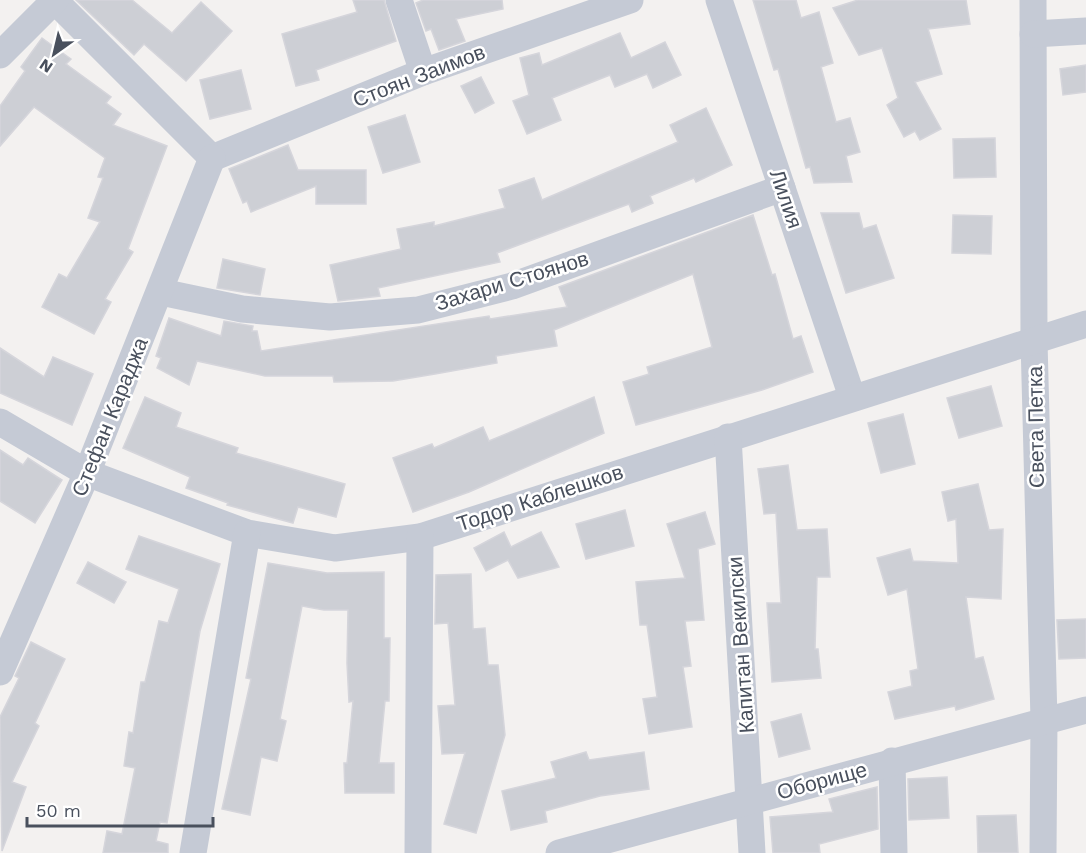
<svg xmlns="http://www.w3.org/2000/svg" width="1086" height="853" viewBox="0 0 1086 853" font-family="'Work Sans',sans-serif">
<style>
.building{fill:#cdcfd5;stroke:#d5d5db;stroke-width:1.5}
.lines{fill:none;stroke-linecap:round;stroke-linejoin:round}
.minor{stroke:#c5cad5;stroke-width:27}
.labels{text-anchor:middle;stroke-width:5;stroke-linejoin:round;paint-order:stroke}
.street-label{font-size:21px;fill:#49505d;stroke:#fff}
</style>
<rect width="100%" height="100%" fill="#f3f1f0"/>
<g class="building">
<polygon points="76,0 132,0 172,33 201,2 232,31 186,81 144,44 134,55"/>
<polygon points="353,0 384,0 396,41 316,70 319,80 296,86 282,34 357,12"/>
<polygon points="423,0 502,0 503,9 456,19 465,41 439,50 431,29 426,31 416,3"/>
<polygon points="753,0 796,0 801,18 819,12 833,63 821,67 836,122 850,118 860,152 846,156 852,182 814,183 810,167 806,168 778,69 774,70"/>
<polygon points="858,0 966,0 970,24 928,29 942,74 915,82 941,129 920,140 915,131 904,137 887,105 898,98 882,48 859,55 833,8"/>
<polygon points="620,33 631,58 665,42 681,75 653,88 647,74 615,87 610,75 552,98 561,120 527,134 513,101 529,95 520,58 539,53 542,65"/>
<polygon points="42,38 71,59 66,64 111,97 106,103 121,114 113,125 167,146 128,249 133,252 105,299 111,302 94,334 42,307 59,274 67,278 100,222 88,218 103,178 98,177 105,158 34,107 0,146 0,106 25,71 21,67"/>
<polygon points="1086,65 1086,92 1063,95 1060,69"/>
<polygon points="241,70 251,109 210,119 200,80"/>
<polygon points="481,77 494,103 475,113 461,86"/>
<polygon points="706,108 732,165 696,182 694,178 650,196 653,203 632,212 629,204 497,253 500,262 378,288 380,296 338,301 330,265 401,249 397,229 434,222 434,226 505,208 499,190 534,178 542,200 678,142 670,125"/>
<polygon points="405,115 420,162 383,173 368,127"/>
<polygon points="995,138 996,177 954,178 953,139"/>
<polygon points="288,145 298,170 366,170 366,204 316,204 316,186 251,212 247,201 243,203 229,169"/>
<polygon points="821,213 859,213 863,229 876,225 894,278 846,293"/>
<polygon points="753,215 772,275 775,274 793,339 801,336 813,372 762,390 636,425 623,382 649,374 647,367 712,347 693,274 554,330 557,346 496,356 497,363 435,374 393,381 334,382 333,376 265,376 197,361 189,385 157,368 161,358 156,356 169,318 221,336 224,321 253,326 252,331 257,331 261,351 489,316 490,319 567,307 559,287"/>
<polygon points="953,215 992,216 991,254 952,253"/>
<polygon points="223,259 265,269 260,295 217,288"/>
<polygon points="0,348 44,377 53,357 93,374 72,425 0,393"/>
<polygon points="991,386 1002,426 959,438 947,398"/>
<polygon points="145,397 181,413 176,427 238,448 236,453 345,484 336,517 298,507 293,523 227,505 228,503 186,488 190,477 123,448"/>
<polygon points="594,397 604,433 469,492 413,512 393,458 432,444 434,448 483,427 489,441"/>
<polygon points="903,414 915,464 881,473 868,423"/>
<polygon points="0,450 23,465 28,458 62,480 35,523 0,501"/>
<polygon points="788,465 797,530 827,529 830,577 817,577 815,649 818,649 821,678 772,682 767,603 781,603 776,513 764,514 758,469"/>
<polygon points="978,484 989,530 1003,529 1001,599 966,597 975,659 983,657 994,699 956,710 955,706 895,719 888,692 912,686 910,671 918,669 907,589 888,595 877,558 910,549 913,561 958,563 956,519 948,521 942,492"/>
<polygon points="625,510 634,546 586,559 576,524"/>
<polygon points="705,512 715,544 698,549 704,620 685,621 691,666 683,667 692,727 649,734 643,699 657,697 647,625 640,625 636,582 685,578 667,524"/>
<polygon points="504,532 511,547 541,532 559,567 518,578 508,560 486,571 474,548"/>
<polygon points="139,536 220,564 200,631 167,823 160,822 156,841 168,844 168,853 103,853 107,831 122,834 135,768 124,766 129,732 133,733 141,682 145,682 159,621 168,623 179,589 126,569"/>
<polygon points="88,562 126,582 114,603 77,583"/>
<polygon points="268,563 327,573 384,572 384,638 390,638 389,701 385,701 379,763 394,763 394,793 345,793 344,763 347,763 353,701 349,702 347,663 348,610 324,610 302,606 280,719 286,721 277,761 261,757 250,815 222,809 251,679 246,678"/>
<polygon points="471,574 473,629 485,628 488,665 498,665 505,735 476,833 444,824 465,753 442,754 438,706 455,705 448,623 435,624 436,575"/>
<polygon points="1086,619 1086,658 1059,659 1057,620"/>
<polygon points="31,642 65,659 35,723 39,726 12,782 26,787 2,851 0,717 19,678 15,676"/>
<polygon points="801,714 810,749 779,757 771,722"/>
<polygon points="586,752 589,760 644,752 649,789 600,796 545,811 547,822 511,830 502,791 556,778 551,762"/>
<polygon points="947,777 949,818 909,820 908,779"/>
<polygon points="877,787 878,829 819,844 820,853 773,853 770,817 833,812 829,799"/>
<polygon points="1016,815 1018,853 978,853 977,816"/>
</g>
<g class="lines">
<g class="minor">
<polyline points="54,0 212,158"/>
<polyline points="399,0 423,72"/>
<polyline points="719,0 852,397"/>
<polyline points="1033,0 1034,341 1044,720 1043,853"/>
<polyline points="1033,34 1086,31"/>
<polyline points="0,55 55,0"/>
<polyline points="212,158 423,72 630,0"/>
<polyline points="161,292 242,309 330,317 418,310 512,286 782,188"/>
<polyline points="0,422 87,473 247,533 335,548 420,537 1086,324"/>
<polyline points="728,437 752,853"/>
<polyline points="0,672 87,473 212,158"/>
<polyline points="892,761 894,853"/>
<polyline points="193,853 247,533"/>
<polyline points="418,853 420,537"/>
<polyline points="559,853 1086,710"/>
</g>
</g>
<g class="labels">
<g class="street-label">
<text transform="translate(419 76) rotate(-21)" y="7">Стоян Заимов</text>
<text transform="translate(786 199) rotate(71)" y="7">Лилия</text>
<text transform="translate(512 281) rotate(-17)" y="7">Захари Стоянов</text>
<text transform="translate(110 417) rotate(-68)" y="7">Стефан Караджа</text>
<text transform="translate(1036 427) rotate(-91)" y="7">Света Петка</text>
<text transform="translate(540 498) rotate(-18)" y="7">Тодор Каблешков</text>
<text transform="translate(741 645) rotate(-94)" y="7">Капитан Векилски</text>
<text transform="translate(822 781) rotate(-15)" y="7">Оборище</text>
</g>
</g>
<g transform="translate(54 54) rotate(214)" stroke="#ffffff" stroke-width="4.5" paint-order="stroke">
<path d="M0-4.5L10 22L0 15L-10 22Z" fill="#49505d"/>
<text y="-9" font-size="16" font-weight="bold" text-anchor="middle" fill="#49505d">N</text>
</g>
<path d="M27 817v9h186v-9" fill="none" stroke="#49505d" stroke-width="3"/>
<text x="36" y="817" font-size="18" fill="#49505d" stroke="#ffffff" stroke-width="4.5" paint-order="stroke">50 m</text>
</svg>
